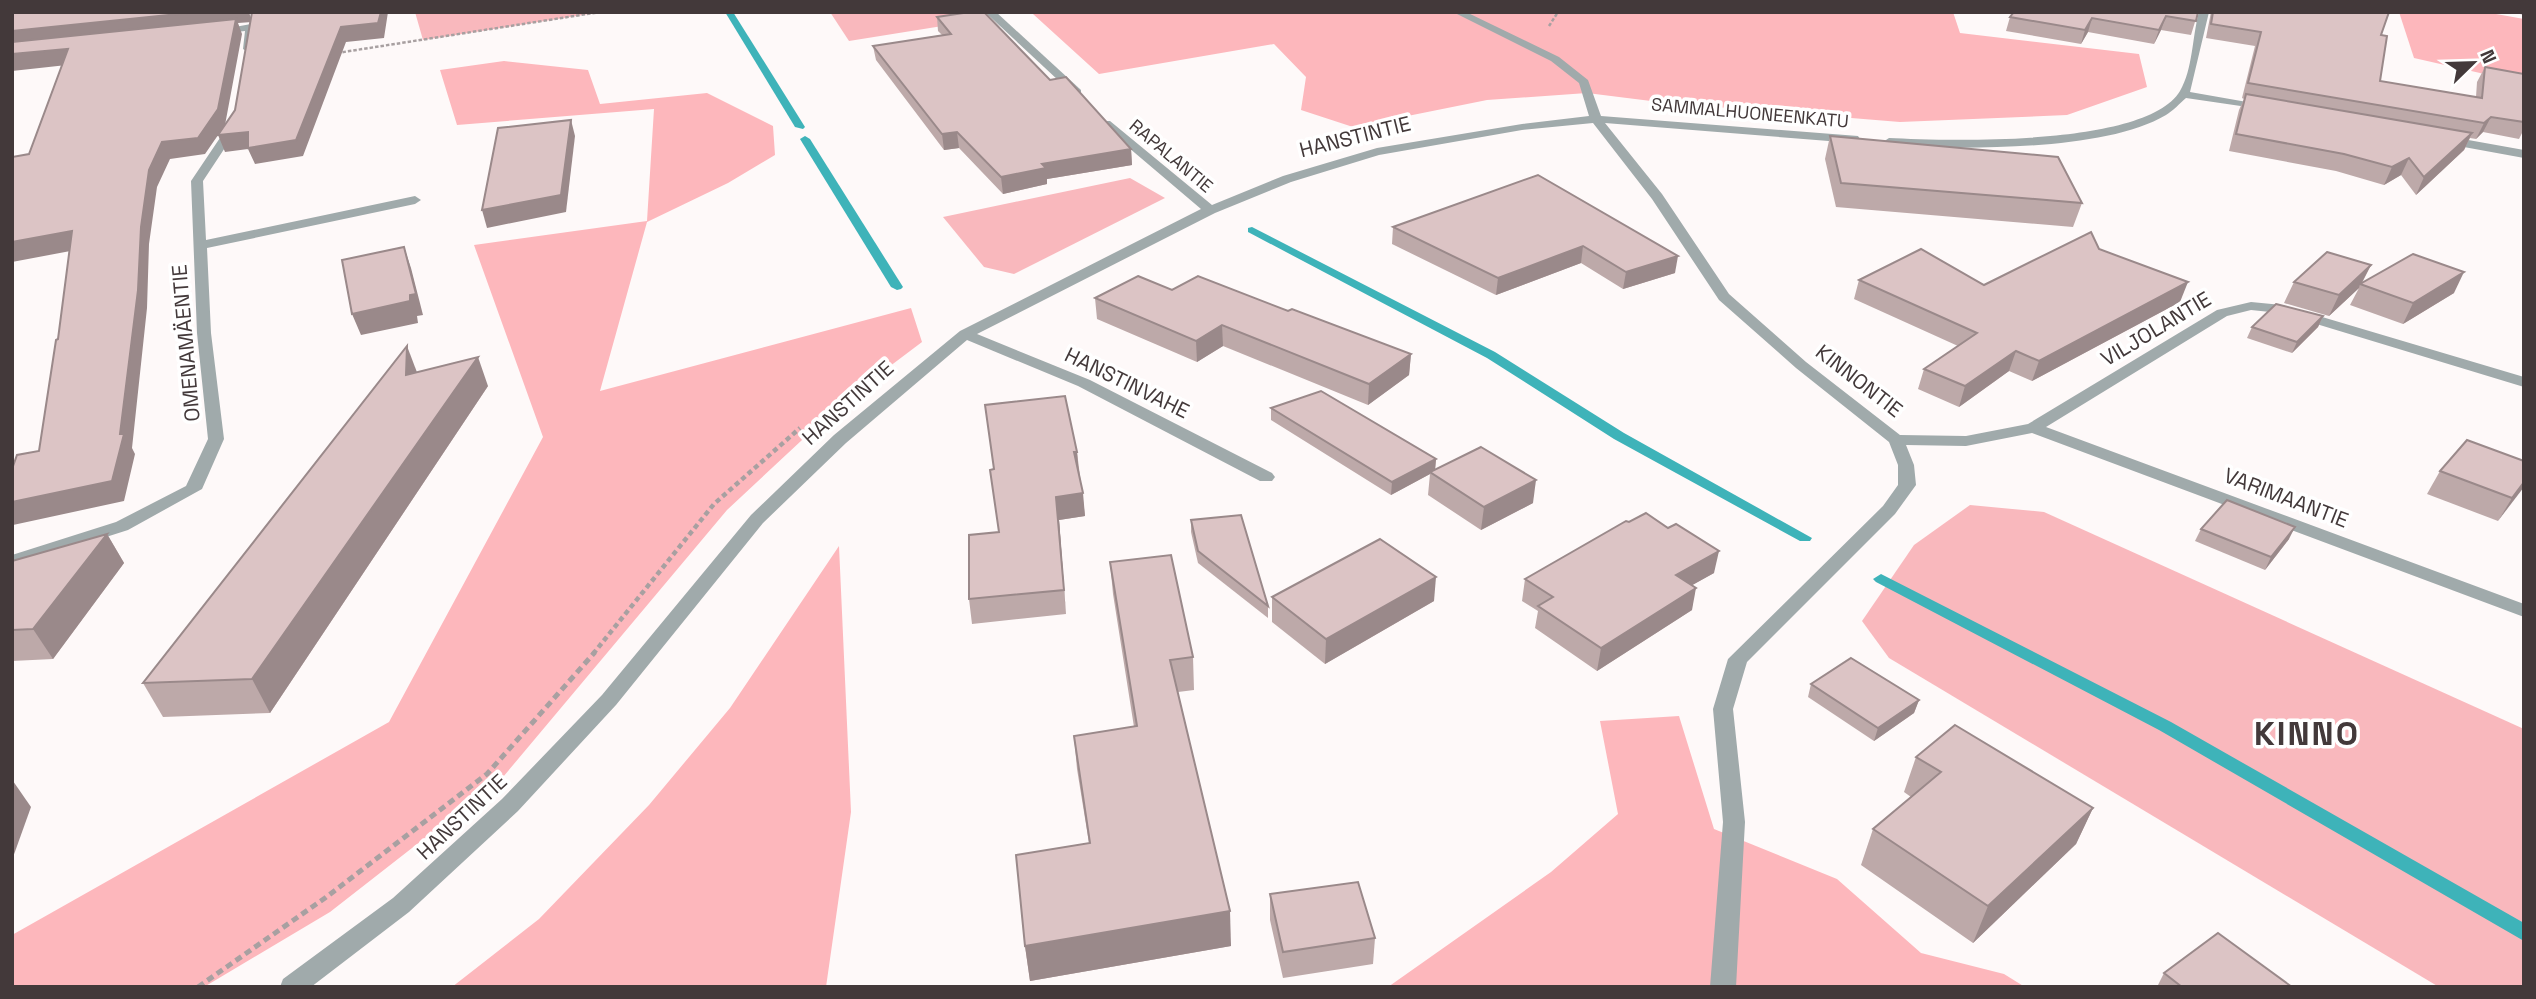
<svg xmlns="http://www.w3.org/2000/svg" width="2536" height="999" viewBox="0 0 2536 999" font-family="'Space Grotesk',sans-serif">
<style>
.green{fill:#f9b8bd}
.forest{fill:#fdb7bc}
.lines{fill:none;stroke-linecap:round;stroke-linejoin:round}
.stream{fill:#3eb3b9;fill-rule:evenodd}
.path-far2{stroke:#a8a0a1;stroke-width:2.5;stroke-dasharray:3.5 2;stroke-linecap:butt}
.path-far1{stroke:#a8a0a1;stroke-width:4.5;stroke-dasharray:5 3.5;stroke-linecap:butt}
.path{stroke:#a8a0a1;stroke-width:5;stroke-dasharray:7 4.5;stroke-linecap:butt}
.minor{fill:#a0aaab;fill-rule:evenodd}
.wall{fill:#bda9a9}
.shaded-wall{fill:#9a898a}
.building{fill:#dcc4c5;stroke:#9a898a;stroke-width:2}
.labels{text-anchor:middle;stroke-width:7;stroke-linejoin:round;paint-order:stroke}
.far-street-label{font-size:18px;fill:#43393a;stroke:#fff}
.street-label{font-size:21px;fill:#43393a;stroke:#fff}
.near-district-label{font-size:33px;font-weight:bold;letter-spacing:2px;fill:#43393a;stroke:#fff}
</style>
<rect width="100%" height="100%" fill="#fef9f9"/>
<g class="green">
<polygon points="415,12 602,12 423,40"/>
<polygon points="830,12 979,12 986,19 849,41"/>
<polygon points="1130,178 1165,198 1014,274 984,267 943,217"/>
<polygon points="1970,505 2044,512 2524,729 2524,987 2439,987 1889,658 1862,621 1914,545"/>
</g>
<g class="forest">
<polygon points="1039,12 1953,12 1960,33 2139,54 2147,87 2067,115 1900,122 1667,103 1587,93 1487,100 1353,127 1301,110 1306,77 1274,44 1099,74 1033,14"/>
<polygon points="2399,12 2485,12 2524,19 2524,83 2414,58"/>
<polygon points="504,61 588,70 600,104 707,93 773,126 775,155 728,183 647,222 600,391 911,308 922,342 845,400 727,510 503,777 330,912 204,987 12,987 12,935 389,722 543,437 474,245 647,221 654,109 457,125 440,70"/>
<polygon points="839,546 851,812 826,987 452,987 539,919 649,805 730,708"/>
<polygon points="1679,716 1714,829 1837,879 1921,953 2004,974 2025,987 1388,987 1551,872 1618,814 1600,721"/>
</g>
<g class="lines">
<g class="stream">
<polygon points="725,12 733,12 805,127 803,129 795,127"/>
<polygon points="805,136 810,139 903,287 901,289 897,290 891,287 800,139"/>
<polygon points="1252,227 1495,352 1624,433 1812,538 1810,541 1800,541 1614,439 1487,358 1248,232 1248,228"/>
<polygon points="1881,574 2171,722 2524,923 2524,941 2159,730 1876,582 1873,579"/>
</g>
<g class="path-far2">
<polyline points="1549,26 1558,12"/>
<polyline points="337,53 600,12"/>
</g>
<polyline class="path-far1" points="593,654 714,504 800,428"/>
<polyline class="path" points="198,987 325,898 487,774 595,652"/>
<g class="minor">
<polygon points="985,12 996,12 1081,90 1081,94 1073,94"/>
<polygon points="1453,12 1466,12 1559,57 1588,80 1601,116 1858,136 1860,139 1854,143 1605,123 1662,194 1729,294 1806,362 1900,435 1966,436 2028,424 2217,310 2251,302 2282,305 2524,377 2524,387 2280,313 2251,310 2227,316 2046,427 2524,604 2524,617 2032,433 1966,446 1906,445 1914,465 1916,485 1895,514 1747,662 1733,709 1745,822 1736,987 1710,987 1723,822 1713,709 1728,659 1883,506 1898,485 1898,465 1889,442 1796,368 1719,300 1652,199 1593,123 1522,130 1379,155 1291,182 1215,213 977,334 1090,380 1272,473 1275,477 1272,481 1260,481 1078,386 967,340 846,443 763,523 616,705 518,811 409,912 311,987 280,987 283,979 393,898 502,799 602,695 751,515 834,435 960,331 1201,209 1102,125 1102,121 1110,121 1212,205 1283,176 1377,148 1522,124 1589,116 1579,83 1551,61"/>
<path d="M2199 12H2209L2190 92 2264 105 2268 106V110L2186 98C2180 103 2173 111 2166 115 2104 152 1961 149 1889 146L1883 142 1889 138C1949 141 2146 147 2180 91 2193 69 2192 37 2199 12Z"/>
<polygon points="2518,12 2524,12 2524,15 2520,14"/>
<polygon points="251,24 256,27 253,49 248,52 243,49 245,31 218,34 213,31"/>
<polygon points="234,122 240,125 203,181 206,240 415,196 421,200 415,204 207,248 211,333 224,439 202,489 128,530 12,567 12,555 116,522 186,486 208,439 197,333 191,181 230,123"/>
<polygon points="2446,136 2524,150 2524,158 2442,143 2442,137"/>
</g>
</g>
<g class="wall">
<polygon points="2198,12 2191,35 2161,30 2154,44 2088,32 2081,44 2006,31 2010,17"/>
<polygon points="2211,12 2389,12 2381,35 2380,81 2476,97 2477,82 2485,67 2524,74 2524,129 2519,139 2483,132 2476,139 2470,138 2464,150 2416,195 2401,175 2384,185 2336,171 2229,151 2239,110 2244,99 2242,98 2255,46 2206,38"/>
<polygon points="937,17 1050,80 1131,149 1132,165 1047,179 1047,184 1003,194 959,148 944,150 876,60 873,46 942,35 938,31"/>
<polygon points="1830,136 2082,203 2073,227 1836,207 1825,159"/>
<polygon points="1538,175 1675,273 1623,289 1581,263 1496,295 1392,244 1393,227"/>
<polygon points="2099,249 2180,302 2032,381 2009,371 1959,407 1918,389 1924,369 1958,346 1854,299 1859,280 1984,285"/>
<polygon points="2371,265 2362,283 2454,293 2403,324 2350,305 2359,288 2329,316 2284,303 2294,282"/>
<polygon points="1172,290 1288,311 1411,354 1409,375 1368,405 1223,346 1197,362 1097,319 1095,298"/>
<polygon points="2323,316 2318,327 2292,353 2247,338 2252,327"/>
<polygon points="417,373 488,386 270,713 163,717 143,683"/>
<polygon points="1271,408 1436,459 1435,469 1533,503 1481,530 1428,495 1430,474 1391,495 1271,420"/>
<polygon points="1077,452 1085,516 1059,520 1066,614 972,624 969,599 999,532"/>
<polygon points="2440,471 2524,482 2498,521 2427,494"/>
<polygon points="1191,520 1268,606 1268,618 1198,563 1191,532"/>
<polygon points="2201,529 2289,539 2265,570 2195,541"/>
<polygon points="107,534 124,563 53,659 12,661 12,561"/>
<polygon points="1110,562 1193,657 1194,690 1178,692 1231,946 1030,981 1025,946 1089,843 1077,769 1074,736 1134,727 1113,594"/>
<polygon points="1714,573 1692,585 1692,610 1597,671 1535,628 1538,611 1522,601 1525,579"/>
<polygon points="1272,597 1434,601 1325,664 1272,622"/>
<polygon points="1811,684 1919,700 1914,713 1874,741 1808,697"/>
<polygon points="1916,757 2093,808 2076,844 1973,943 1861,865 1873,829 1911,797 1904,792"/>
<polygon points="1270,894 1375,938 1373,964 1283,978 1270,920"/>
<polygon points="2164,973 2292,987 2157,987"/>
</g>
<g class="shaded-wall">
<polygon points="198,12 249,12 252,22 238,23 242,34 225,125 205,154 170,159 157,187 149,244 147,308 132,448 135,454 124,501 13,525 12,524 12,502 120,434 141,227 149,170 162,142 235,24 12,47 12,31"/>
<polygon points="381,12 388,12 384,38 346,42 303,156 255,164 248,149 225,152 218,135 248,132 341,27"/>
<polygon points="2166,16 2161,30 2154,44 2159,30"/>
<polygon points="2092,18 2088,32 2081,44 2085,30"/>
<polygon points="68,49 76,64 12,71 12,54"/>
<polygon points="2491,117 2483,132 2476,139 2484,123"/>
<polygon points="571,120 575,136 566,212 487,228 482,210"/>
<polygon points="957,132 959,148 944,150 942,134"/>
<polygon points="2472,133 2464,150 2416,195 2424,177"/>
<polygon points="1131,149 1132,165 1047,179 1047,184 1003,194 1001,177 1042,164"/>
<polygon points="2409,158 2401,175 2384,185 2392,167"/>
<polygon points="72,231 81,249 12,262 12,242"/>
<polygon points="1583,246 1581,263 1496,295 1498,278"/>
<polygon points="404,247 411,268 423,315 417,316 418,323 361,335 352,314"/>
<polygon points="1678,256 1675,273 1623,289 1626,272"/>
<polygon points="2371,265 2361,284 2360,284 2359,288 2329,316 2339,295"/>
<polygon points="2464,272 2454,293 2403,324 2413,303"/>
<polygon points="2188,282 2180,302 2032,381 2039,361"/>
<polygon points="2323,316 2318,327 2292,353 2297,342"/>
<polygon points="1222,325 1223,346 1197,362 1196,341"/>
<polygon points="407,346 418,375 406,375"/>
<polygon points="2016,351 2009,371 1959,407 1965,386"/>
<polygon points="1411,354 1409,375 1368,405 1369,384"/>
<polygon points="478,357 488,386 270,713 252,679"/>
<polygon points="1074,452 1077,452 1079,475"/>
<polygon points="1436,459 1435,471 1430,472 1430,474 1391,495 1392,482"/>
<polygon points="1536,480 1533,503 1481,530 1484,507"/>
<polygon points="2524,482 2524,487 2498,521 2512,498"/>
<polygon points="1083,493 1085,516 1059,520 1066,614 1056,497"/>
<polygon points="2295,527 2289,539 2265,570 2271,557"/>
<polygon points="107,534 124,563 53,659 33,629"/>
<polygon points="1719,551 1714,573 1671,597 1676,575"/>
<polygon points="1436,577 1434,601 1325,664 1326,639"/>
<polygon points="1696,588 1692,610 1597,671 1601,648"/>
<polygon points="1919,700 1914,713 1874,741 1878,728"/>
<polygon points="13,781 31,807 12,860 12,784"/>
<polygon points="2093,808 2076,844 1973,943 1988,906"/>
<polygon points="1230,911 1231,946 1030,981 1025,946"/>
</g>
<g class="building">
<polygon points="12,12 198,12 12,31"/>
<polygon points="252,12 381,12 378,23 341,27 296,140 248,148 248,132 218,135 235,110"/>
<polygon points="970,12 984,12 1050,80 1066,77 1131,149 1042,164 1046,168 1001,177 957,132 942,134 873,46 951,34 937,17"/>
<polygon points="2014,12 2198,12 2196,21 2166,16 2159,30 2092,18 2085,30 2010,17"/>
<polygon points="2213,12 2389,12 2381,35 2387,36 2380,81 2482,98 2485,67 2524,74 2524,122 2491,117 2484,123 2248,83 2261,32 2211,24"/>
<polygon points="236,19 218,109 198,138 162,142 149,170 141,227 138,290 120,434 124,434 112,481 12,502 12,469 17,455 39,451 56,340 58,339 72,231 12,242 12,157 29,154 68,49 12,54 12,42"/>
<polygon points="2246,94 2472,133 2424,177 2409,158 2392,167 2344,154 2236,134"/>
<polygon points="571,120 561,195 482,210 498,128"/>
<polygon points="1830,136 2058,157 2082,203 1841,183"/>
<polygon points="1538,175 1678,256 1626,272 1583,246 1498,278 1393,227"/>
<polygon points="2091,232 2099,249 2188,282 2039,361 2016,351 1965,386 1924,369 1977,333 1859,280 1921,249 1984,285"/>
<polygon points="404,247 416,294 410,295 410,301 352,314 342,260"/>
<polygon points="2327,252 2371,265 2339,295 2294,282"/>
<polygon points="2413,254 2464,272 2413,303 2360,284"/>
<polygon points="1138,276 1172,290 1198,276 1288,311 1292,309 1411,354 1369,384 1222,325 1196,341 1095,298"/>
<polygon points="2276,304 2323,316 2297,342 2252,327"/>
<polygon points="407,346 406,375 478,357 252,679 143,683"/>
<polygon points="1321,391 1436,459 1392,482 1271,408"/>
<polygon points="1065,396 1077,452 1074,452 1083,493 1056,497 1064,590 969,599 969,535 999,532 990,470 994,469 985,405"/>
<polygon points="2467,440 2524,461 2524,482 2512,498 2440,471"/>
<polygon points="1481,447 1536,480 1484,507 1430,472"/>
<polygon points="2227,500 2295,527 2271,557 2201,529"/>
<polygon points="1646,513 1668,528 1676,524 1719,551 1676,575 1696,588 1601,648 1538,606 1553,597 1525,579 1626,521 1629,522"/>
<polygon points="1241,515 1268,606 1198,551 1191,520"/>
<polygon points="107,534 33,629 12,630 12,561"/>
<polygon points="1380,539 1436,577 1326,639 1272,597"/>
<polygon points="1171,555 1193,657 1170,660 1230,911 1025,946 1016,855 1090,843 1074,736 1137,726 1110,562"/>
<polygon points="1851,658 1919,700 1878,728 1811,684"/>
<polygon points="1955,725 2093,808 1988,906 1873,829 1941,772 1916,757"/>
<polygon points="1358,882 1375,938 1283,952 1270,894"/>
<polygon points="2218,933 2292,987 2182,987 2164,973"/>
</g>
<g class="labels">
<g class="far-street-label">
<text transform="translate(1750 113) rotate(5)" y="6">SAMMALHUONEENKATU</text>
<text transform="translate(1171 156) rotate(40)" y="6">RAPALANTIE</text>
</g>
<g class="street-label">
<text transform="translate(1355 137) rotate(-14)" y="7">HANSTINTIE</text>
<text transform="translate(2156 329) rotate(-31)" y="7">VILJOLANTIE</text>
<text transform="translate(186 343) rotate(-95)" y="7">OMENAMÄENTIE</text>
<text transform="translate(1859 381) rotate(38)" y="7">KINNONTIE</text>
<text transform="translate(1127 383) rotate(26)" y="7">HANSTINVAHE</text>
<text transform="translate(848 403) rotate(-42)" y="7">HANSTINTIE</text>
<text transform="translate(2286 498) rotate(21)" y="7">VARIMAANTIE</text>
<text transform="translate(462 817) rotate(-43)" y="7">HANSTINTIE</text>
</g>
<g class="near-district-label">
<text x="2307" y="745">KINNO</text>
</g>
</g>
<rect width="2536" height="999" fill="none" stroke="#43393a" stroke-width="28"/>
<g transform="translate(2473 63) rotate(67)" stroke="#ffffff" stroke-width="5" paint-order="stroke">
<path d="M0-5L12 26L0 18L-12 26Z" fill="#43393a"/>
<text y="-10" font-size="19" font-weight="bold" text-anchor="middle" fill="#43393a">N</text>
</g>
</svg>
